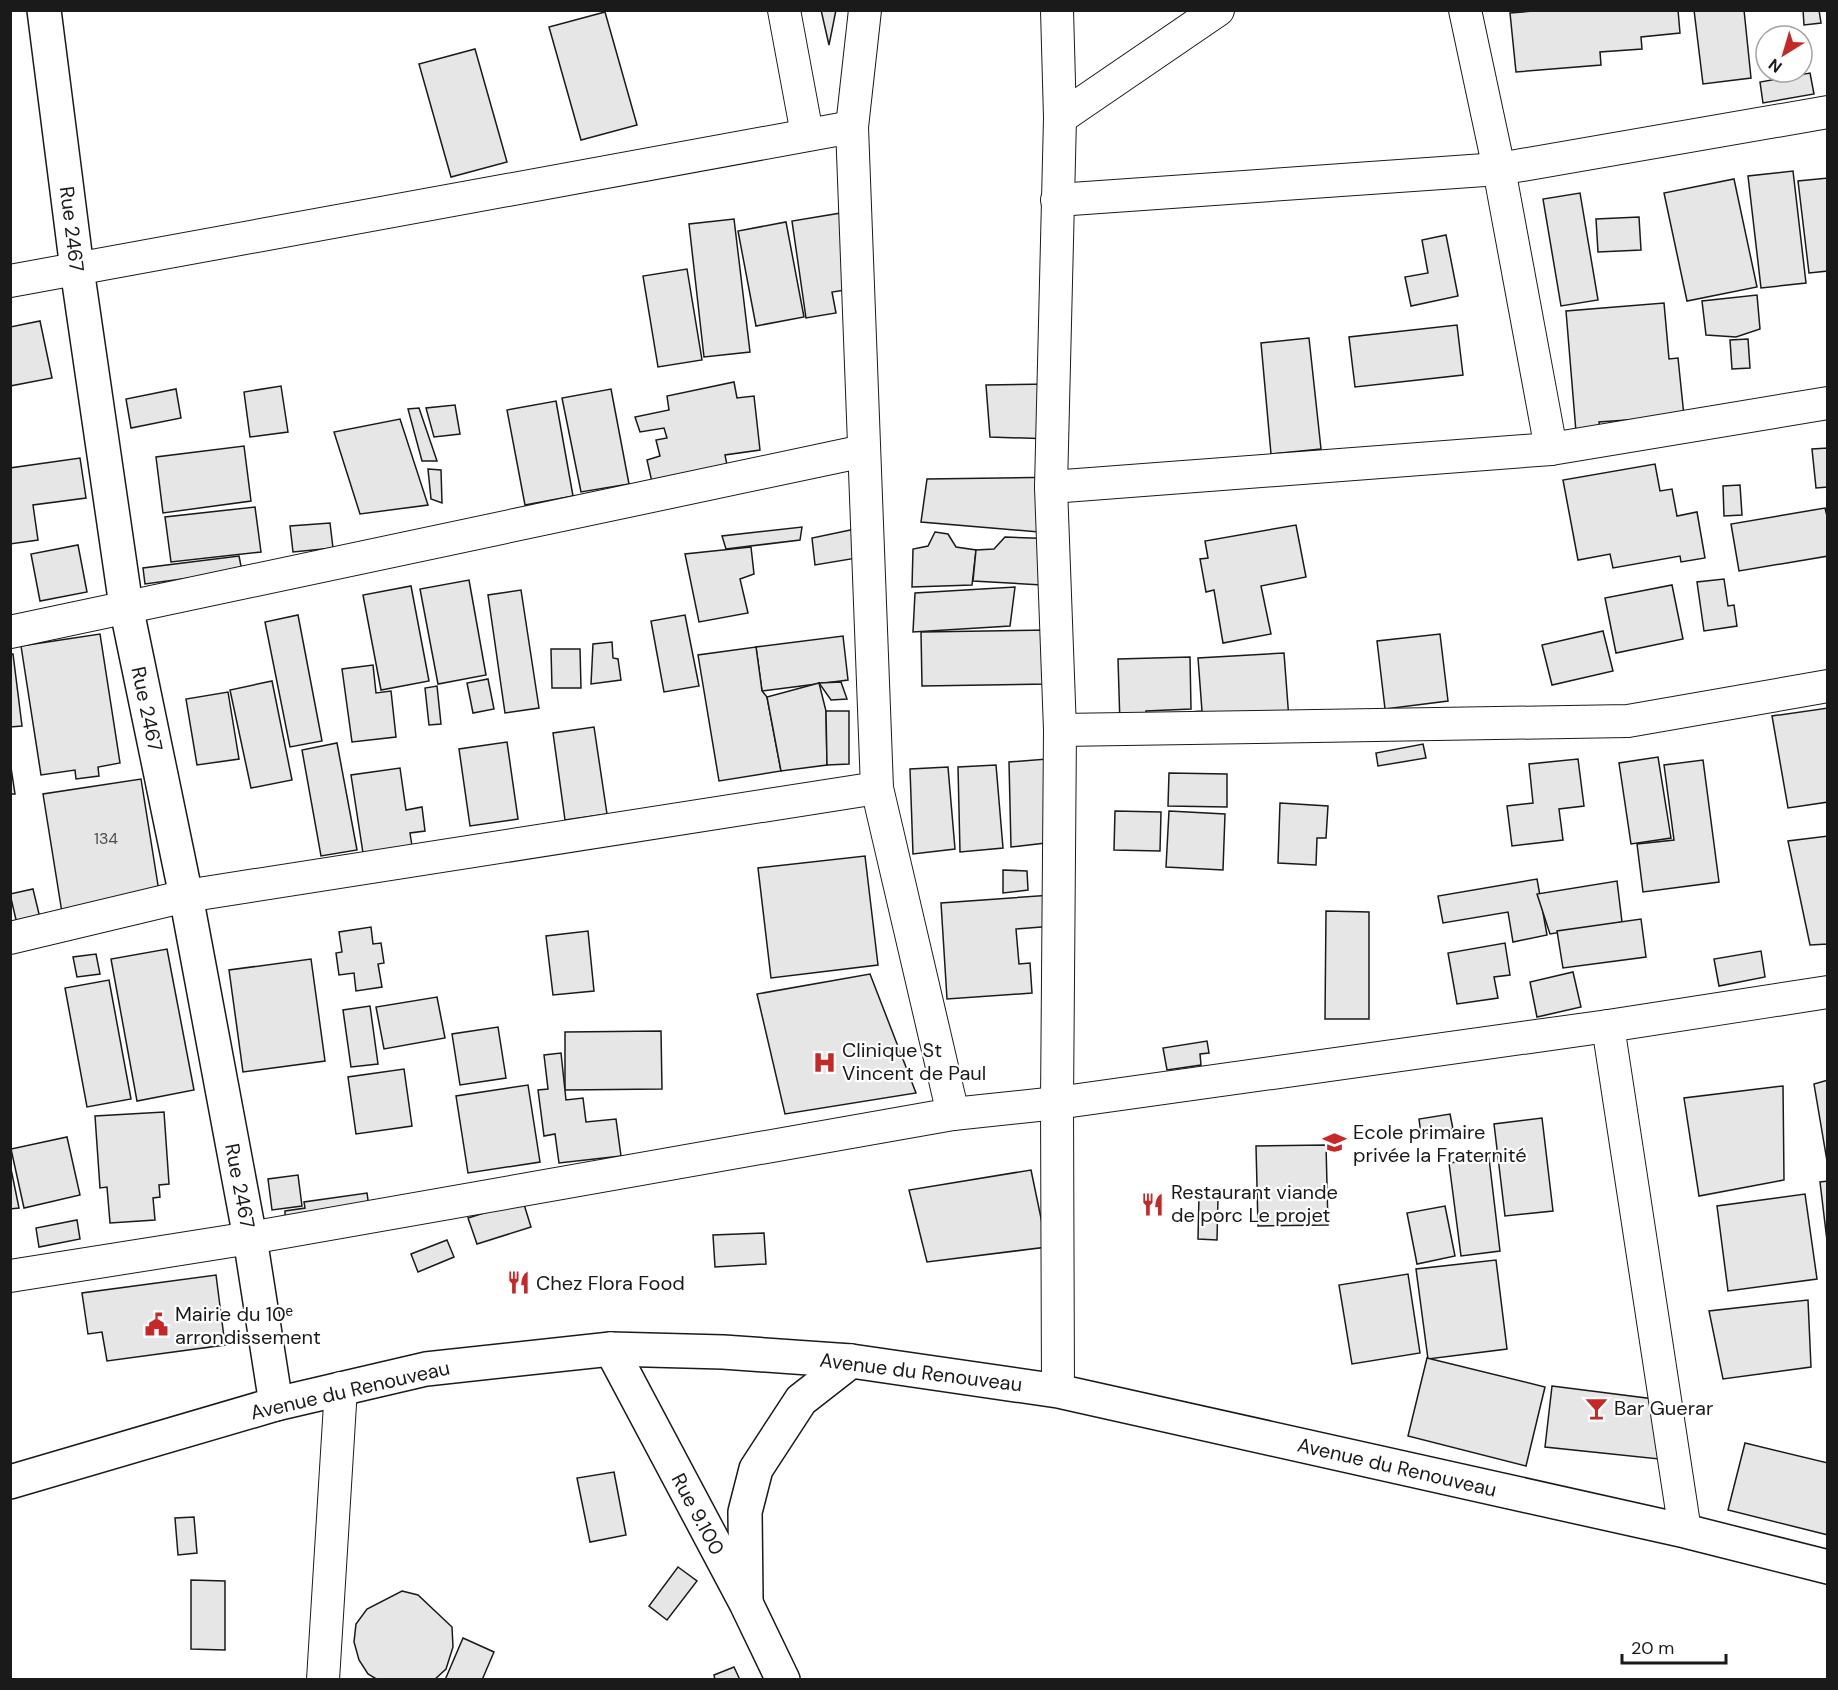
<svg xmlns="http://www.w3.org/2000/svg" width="1838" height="1690" viewBox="0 0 1838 1690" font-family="'DM Sans',sans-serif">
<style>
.building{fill:#e6e6e6;stroke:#1a1a1a;stroke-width:1.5}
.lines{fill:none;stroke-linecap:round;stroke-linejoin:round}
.street-casing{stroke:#1a1a1a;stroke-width:34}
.secondary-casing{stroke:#1a1a1a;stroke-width:36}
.street{stroke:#fff;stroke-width:32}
.secondary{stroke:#fff;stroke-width:33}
.labels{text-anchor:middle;stroke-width:4.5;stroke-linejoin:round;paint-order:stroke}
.number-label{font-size:16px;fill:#4d4d4d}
.street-label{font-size:20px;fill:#1a1a1a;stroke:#fff}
.poi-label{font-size:20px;fill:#1a1a1a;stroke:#fff;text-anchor:start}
</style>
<rect width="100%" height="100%" fill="#fff"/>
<g class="building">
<polygon points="821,10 836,10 829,45"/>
<polygon points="1546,10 1678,10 1680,33 1641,37 1642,49 1600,52 1601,65 1516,72 1510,13"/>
<polygon points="1694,10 1744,10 1751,78 1703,84"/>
<polygon points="1803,10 1819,10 1821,23 1804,25"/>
<polygon points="605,12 637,125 581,140 549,27"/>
<polygon points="475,49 507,162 451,177 419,64"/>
<polygon points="1810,73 1814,94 1763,103 1760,82"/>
<polygon points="1793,171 1806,283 1761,288 1748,176"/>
<polygon points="1828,178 1828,271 1809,273 1798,181"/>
<polygon points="1734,179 1757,287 1687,301 1664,193"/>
<polygon points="1580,193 1598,300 1561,306 1543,199"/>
<polygon points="847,212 851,289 832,292 836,313 806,318 792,221"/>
<polygon points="1639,217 1641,250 1598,252 1596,219"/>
<polygon points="734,219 750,352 704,357 689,224"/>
<polygon points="786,222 804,317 756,326 738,231"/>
<polygon points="1446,235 1458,296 1411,306 1405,277 1428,273 1422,240"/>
<polygon points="687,269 702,360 658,367 643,276"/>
<polygon points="1757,295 1760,329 1736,337 1706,335 1702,301"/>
<polygon points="1664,303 1669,359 1678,358 1684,416 1599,422 1600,430 1576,432 1566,311"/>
<polygon points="40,321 52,378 10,386 10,327"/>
<polygon points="1457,325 1463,375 1355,387 1349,337"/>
<polygon points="1309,338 1321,449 1271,454 1261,343"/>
<polygon points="1748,339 1750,368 1732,369 1730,340"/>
<polygon points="734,382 737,398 754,396 760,450 725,455 727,465 656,500 647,460 660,456 656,440 667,438 664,428 640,432 635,417 669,410 667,396"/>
<polygon points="1053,384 1052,439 990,437 986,385"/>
<polygon points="281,386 288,432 250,437 244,392"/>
<polygon points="176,389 181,418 131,428 126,399"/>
<polygon points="611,389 629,484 581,492 562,398"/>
<polygon points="556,401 573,496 525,505 507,410"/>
<polygon points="455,405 460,434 434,437 426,408"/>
<polygon points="419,408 437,461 422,461 408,409"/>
<polygon points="400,419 428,505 360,514 334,432"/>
<polygon points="244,446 251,501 163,513 156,457"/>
<polygon points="1828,448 1828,487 1816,488 1812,449"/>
<polygon points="80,458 86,498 33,505 38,540 10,544 10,468"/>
<polygon points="1655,464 1660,491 1672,489 1677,516 1697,512 1705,558 1681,562 1680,556 1613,568 1610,554 1578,560 1563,480"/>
<polygon points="428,469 441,470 442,503 431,499"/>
<polygon points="1063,477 1062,534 921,522 927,479"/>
<polygon points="1740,485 1742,515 1724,516 1723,486"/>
<polygon points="255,507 261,552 171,562 165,517"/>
<polygon points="1825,508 1828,520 1828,556 1739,571 1731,524"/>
<polygon points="330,523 333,548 293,552 290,526"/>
<polygon points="1296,525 1306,577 1261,586 1271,634 1223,643 1214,590 1206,592 1200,559 1208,558 1205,541"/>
<polygon points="802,527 800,540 726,549 722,536"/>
<polygon points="860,528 863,557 815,565 812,538"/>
<polygon points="935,532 948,534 956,547 976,550 972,585 912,587 913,549 928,546"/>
<polygon points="1005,537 1060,539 1059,586 973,581 976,550 994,549"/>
<polygon points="78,545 87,592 40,601 31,554"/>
<polygon points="751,547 754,574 740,579 748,613 699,622 685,554"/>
<polygon points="239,556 242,571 145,584 143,568"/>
<polygon points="1724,579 1728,606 1734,605 1737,626 1704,631 1697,582"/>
<polygon points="469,580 486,675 438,684 420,589"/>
<polygon points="1672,585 1683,639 1616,653 1605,598"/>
<polygon points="411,586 429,681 381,690 363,595"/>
<polygon points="1015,587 1010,626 913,632 915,593"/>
<polygon points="521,590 539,708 505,713 488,595"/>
<polygon points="298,615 322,741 290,747 265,622"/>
<polygon points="685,615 699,686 664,692 651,621"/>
<polygon points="1050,630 1051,684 922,686 921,632"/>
<polygon points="1603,631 1613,671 1552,685 1542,645"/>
<polygon points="100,634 120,763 98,767 99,776 76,779 75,770 41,775 21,646"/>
<polygon points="1440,634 1448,701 1385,709 1377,641"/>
<polygon points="843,636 848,680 762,691 756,647"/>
<polygon points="612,642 613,658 618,659 621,680 591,684 593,644"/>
<polygon points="756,647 762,691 767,697 781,771 719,781 698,655"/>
<polygon points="551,649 580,649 581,688 552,688"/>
<polygon points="1284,653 1290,733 1192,739 1190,712 1202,711 1198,658"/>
<polygon points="10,654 13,654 22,726 10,727"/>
<polygon points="1190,657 1191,709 1146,711 1146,725 1120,725 1118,659"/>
<polygon points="373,665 376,693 391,691 396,737 352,742 342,669"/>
<polygon points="488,679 494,709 473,713 467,683"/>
<polygon points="272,681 292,780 251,788 230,690"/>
<polygon points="841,682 847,699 831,700 819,683"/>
<polygon points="819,683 826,711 827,765 781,771 767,697"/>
<polygon points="437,686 441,724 429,725 425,688"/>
<polygon points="228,692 239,759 197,765 186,699"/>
<polygon points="1828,708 1828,802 1788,808 1772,716"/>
<polygon points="826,711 849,711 849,764 827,765"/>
<polygon points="594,727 607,814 565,820 553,733"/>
<polygon points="507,742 518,819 470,826 459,749"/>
<polygon points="337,743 357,850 321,856 302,750"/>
<polygon points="1423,744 1426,758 1378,766 1376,753"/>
<polygon points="1658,757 1671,838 1631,844 1619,763"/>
<polygon points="1047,759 1054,842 1011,847 1009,762"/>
<polygon points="1578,759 1584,806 1559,809 1563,840 1512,846 1507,806 1533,803 1529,764"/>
<polygon points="1703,760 1719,882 1643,892 1637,844 1674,840 1664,765"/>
<polygon points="10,761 15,794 10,794"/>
<polygon points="996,765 1003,848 960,852 958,767"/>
<polygon points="948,767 955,849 913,854 910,769"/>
<polygon points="400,768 406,810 422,807 425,831 410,833 412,846 363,853 351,775"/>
<polygon points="1169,773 1227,774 1227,807 1168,806"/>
<polygon points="141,779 161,904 63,919 43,794"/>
<polygon points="1280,803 1328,806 1326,838 1317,838 1316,865 1278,863"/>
<polygon points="1115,811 1161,812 1160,851 1114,850"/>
<polygon points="1169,811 1225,814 1223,870 1166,867"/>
<polygon points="1828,836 1828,944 1810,945 1788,841"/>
<polygon points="865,856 878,965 771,978 758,868"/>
<polygon points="1003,870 1027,871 1028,890 1003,893"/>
<polygon points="1537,879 1547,935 1513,942 1508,912 1443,923 1438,896"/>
<polygon points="1617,881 1622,922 1550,934 1537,894"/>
<polygon points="33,889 40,918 17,924 10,894"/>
<polygon points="1052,895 1054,926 1016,929 1019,964 1030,963 1032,993 947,999 941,903"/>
<polygon points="1326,911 1369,912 1369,1019 1325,1019"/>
<polygon points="1641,919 1646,957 1563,968 1557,931"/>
<polygon points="371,927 373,944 381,943 384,963 378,964 382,987 356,991 354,973 339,975 336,953 342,952 339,932"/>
<polygon points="588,931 594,991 553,995 546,936"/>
<polygon points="1505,943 1510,975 1494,977 1498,998 1457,1004 1448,953"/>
<polygon points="167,949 194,1090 137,1101 111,959"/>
<polygon points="1761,951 1765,977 1719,986 1714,959"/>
<polygon points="96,954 100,974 77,977 73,957"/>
<polygon points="311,959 325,1061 243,1072 229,970"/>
<polygon points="1573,972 1581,1007 1537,1017 1530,982"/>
<polygon points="870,974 916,1093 785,1114 757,994"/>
<polygon points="109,980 131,1099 87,1107 65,988"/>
<polygon points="437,997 445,1038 384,1049 376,1007"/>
<polygon points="370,1006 378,1064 351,1067 343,1010"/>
<polygon points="498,1027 506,1078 460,1085 452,1034"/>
<polygon points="661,1031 662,1089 565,1090 565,1032"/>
<polygon points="1207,1041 1209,1053 1200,1054 1201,1065 1167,1070 1163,1048"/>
<polygon points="561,1053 566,1100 583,1098 586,1122 616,1119 621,1156 559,1163 555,1134 544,1136 538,1090 548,1089 544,1055"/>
<polygon points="404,1069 412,1126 356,1134 348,1077"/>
<polygon points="1828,1080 1828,1167 1814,1084"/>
<polygon points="528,1085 540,1162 468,1173 456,1096"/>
<polygon points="1783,1086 1784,1180 1699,1196 1684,1098"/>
<polygon points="164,1112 169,1184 159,1185 160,1197 153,1198 155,1220 110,1223 107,1187 100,1188 95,1116"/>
<polygon points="1450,1114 1453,1129 1421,1134 1419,1119"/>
<polygon points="1542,1118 1553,1211 1505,1216 1494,1124"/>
<polygon points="67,1137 80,1195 24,1208 11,1149"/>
<polygon points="1326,1145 1328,1225 1258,1226 1256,1146"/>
<polygon points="1489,1158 1500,1251 1461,1256 1449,1163"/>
<polygon points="10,1164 19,1208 10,1209"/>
<polygon points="1031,1170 1047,1247 927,1262 909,1190"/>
<polygon points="298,1175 302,1206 272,1210 268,1179"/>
<polygon points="1828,1181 1828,1249 1820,1182"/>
<polygon points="367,1193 369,1207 285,1218 285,1211 305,1208 304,1202"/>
<polygon points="1805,1194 1817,1279 1728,1291 1717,1206"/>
<polygon points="1199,1196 1218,1197 1217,1240 1198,1239"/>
<polygon points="523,1201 531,1227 477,1244 468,1218"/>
<polygon points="1445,1206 1455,1256 1417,1264 1407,1213"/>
<polygon points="77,1220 80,1239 39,1247 36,1228"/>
<polygon points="764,1233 766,1264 715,1267 713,1235"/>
<polygon points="447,1240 454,1257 418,1272 411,1254"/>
<polygon points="1496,1260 1507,1349 1428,1359 1416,1269"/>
<polygon points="1408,1274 1420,1353 1352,1364 1339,1285"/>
<polygon points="216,1275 225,1345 107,1361 102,1332 88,1334 82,1293"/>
<polygon points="1808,1300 1811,1367 1723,1379 1709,1311"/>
<polygon points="1427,1358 1545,1387 1526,1466 1408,1436"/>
<polygon points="1552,1386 1662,1400 1659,1459 1545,1447"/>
<polygon points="1745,1443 1828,1463 1828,1535 1728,1510"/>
<polygon points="614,1472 626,1535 590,1542 577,1478"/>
<polygon points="194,1517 197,1553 178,1555 175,1518"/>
<polygon points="678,1567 697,1581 667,1620 649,1606"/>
<polygon points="191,1580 225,1581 225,1650 191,1649"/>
<polygon points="402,1591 418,1595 452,1627 453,1647 446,1669 434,1680 378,1680 368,1674 359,1660 354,1642 356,1624 367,1609"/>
<polygon points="463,1638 494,1652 482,1680 445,1680"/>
<polygon points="734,1667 740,1680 715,1680 714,1675"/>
</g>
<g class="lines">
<defs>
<g id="street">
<polyline points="784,10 807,134"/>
<polyline points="865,10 852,127 877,788 953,1114"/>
<polyline points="1057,10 1060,118 1051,487 1060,730 1057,1103 1058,1391"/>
<polyline points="1465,10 1499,169 1551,449"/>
<polyline points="1060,118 1218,10"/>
<polyline points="1057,200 1499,169 1828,112"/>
<polyline points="10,281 852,127"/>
<polyline points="1051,487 1551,449 1828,403"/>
<polyline points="10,632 864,451"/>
<polyline points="1060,730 1628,721 1828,686"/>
<polyline points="10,938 186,896 877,788"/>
<polyline points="1608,1026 1685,1531"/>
<polyline points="10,1276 250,1238 953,1114 1057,1103 1608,1026 1828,992"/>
<polyline points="323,1680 341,1388"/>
</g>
<g id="secondary">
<polyline points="44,10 77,269 126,606 186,896 250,1238 276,1404"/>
<polyline points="611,1349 746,1603 783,1680"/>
<polyline points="10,1482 276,1404 426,1369 611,1349 723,1352 851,1361 1058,1391 1685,1531 1828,1567"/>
<polyline points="746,1598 745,1512 756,1469 801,1400 851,1361"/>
</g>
</defs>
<use href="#street" class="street-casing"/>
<use href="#secondary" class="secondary-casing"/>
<use href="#street" class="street"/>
<use href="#secondary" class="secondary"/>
</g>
<defs>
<symbol id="hospital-bare" viewBox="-9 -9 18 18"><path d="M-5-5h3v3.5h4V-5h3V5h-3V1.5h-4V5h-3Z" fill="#c62828" stroke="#fff" stroke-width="2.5" paint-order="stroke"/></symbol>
<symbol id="school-bare" viewBox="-9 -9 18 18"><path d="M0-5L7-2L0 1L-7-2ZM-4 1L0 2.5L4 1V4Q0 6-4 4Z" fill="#c62828" stroke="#fff" stroke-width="2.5" paint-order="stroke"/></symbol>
<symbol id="restaurant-bare" viewBox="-9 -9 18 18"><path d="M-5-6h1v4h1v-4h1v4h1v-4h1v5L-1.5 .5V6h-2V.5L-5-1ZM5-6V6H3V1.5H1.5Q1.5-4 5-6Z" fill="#c62828" stroke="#fff" stroke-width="2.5" paint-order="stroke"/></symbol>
<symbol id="civic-bare" viewBox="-9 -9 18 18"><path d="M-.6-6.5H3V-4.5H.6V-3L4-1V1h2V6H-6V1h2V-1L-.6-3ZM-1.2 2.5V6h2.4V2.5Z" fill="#c62828" stroke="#fff" stroke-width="2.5" paint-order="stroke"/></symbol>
<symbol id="bar-bare" viewBox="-9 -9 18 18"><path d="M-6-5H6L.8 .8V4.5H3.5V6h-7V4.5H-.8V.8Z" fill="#c62828" stroke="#fff" stroke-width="2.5" paint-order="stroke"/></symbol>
</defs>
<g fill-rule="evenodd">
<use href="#hospital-bare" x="808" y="1046" width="33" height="33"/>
<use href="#school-bare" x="1318" y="1126" width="33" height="33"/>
<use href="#restaurant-bare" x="1136" y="1188" width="33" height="33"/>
<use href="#restaurant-bare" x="502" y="1266" width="33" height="33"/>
<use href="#civic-bare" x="140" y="1308" width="33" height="33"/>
<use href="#bar-bare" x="1580" y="1392" width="33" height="33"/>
</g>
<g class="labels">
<g class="number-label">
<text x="106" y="844">134</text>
</g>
<g class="street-label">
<text transform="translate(72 229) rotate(83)" y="7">Rue 2467</text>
<text transform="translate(147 709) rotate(78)" y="7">Rue 2467</text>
<text transform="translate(240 1186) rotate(79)" y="7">Rue 2467</text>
<text transform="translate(921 1372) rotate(7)" y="7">Avenue du Renouveau</text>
<text transform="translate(350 1390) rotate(-13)" y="7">Avenue du Renouveau</text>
<text transform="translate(1397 1467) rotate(13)" y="7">Avenue du Renouveau</text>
<text transform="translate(698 1514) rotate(62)" y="7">Rue 9.100</text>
</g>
<g class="poi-label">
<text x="842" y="1057">Clinique St<tspan x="842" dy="23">Vincent de Paul</tspan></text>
<text x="1353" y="1139">Ecole primaire<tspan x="1353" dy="23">privée la Fraternité</tspan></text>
<text x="1171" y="1199">Restaurant viande<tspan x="1171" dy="23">de porc Le projet</tspan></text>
<text x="536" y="1290">Chez Flora Food</text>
<text x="175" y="1321">Mairie du 10ᵉ<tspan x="175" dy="23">arrondissement</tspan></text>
<text x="1614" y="1415">Bar Guerar</text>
</g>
</g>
<rect width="1838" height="1690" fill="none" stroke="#1a1a1a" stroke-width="24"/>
<g transform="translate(1784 54) rotate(217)"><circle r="28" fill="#ffffff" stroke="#a3a3a3" stroke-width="1.5"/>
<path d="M0-4.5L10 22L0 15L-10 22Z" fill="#c62828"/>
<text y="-9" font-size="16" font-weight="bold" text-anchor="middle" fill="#1a1a1a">N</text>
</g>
<path d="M1622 1654v9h104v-9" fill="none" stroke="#1a1a1a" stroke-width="3"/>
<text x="1631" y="1654" font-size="18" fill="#1a1a1a" stroke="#ffffff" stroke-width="4.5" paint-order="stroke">20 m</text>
</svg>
